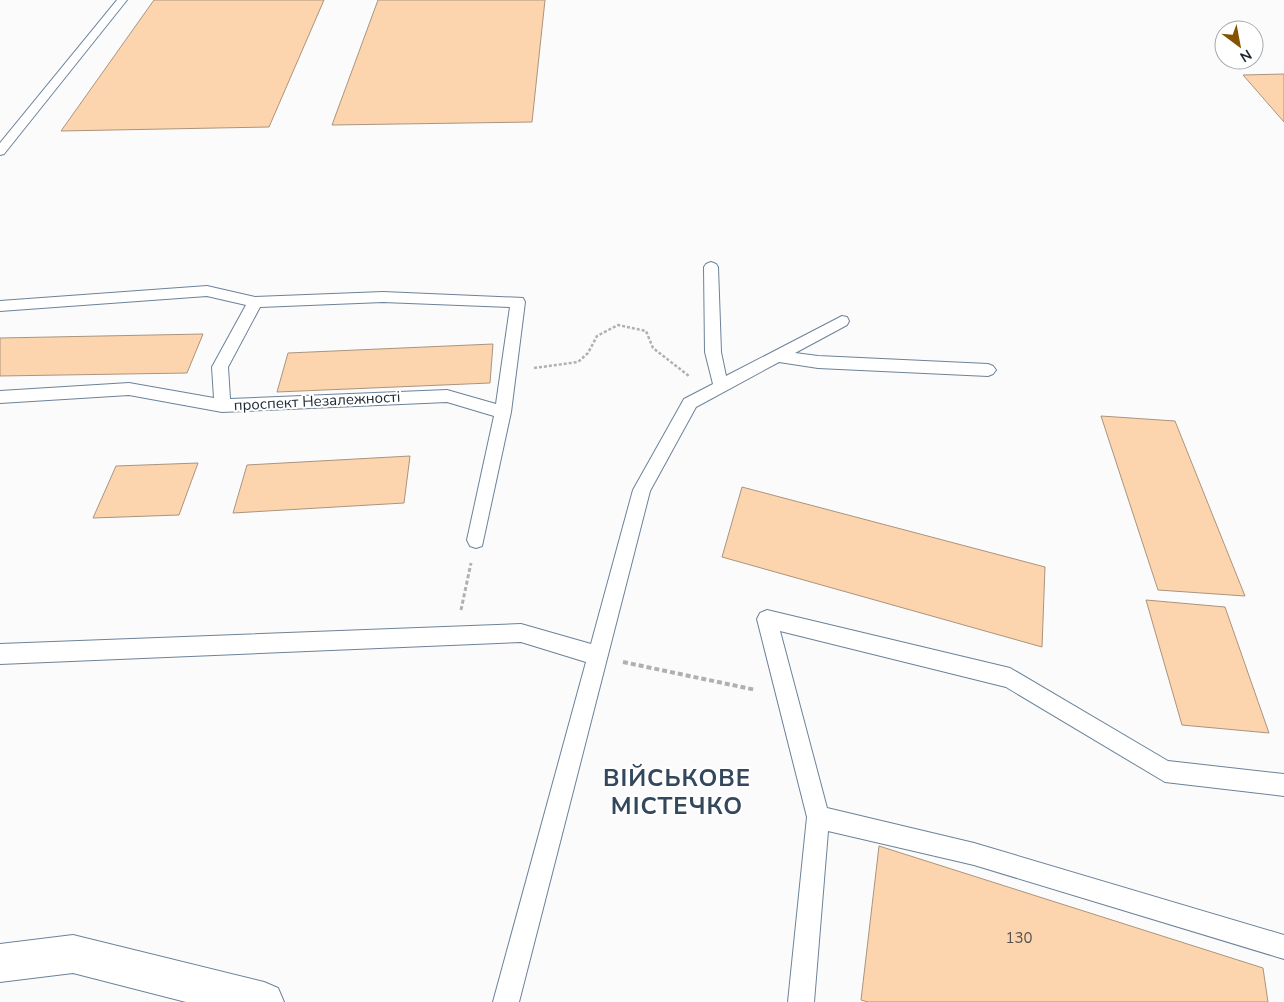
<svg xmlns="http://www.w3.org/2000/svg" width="1284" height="1002" viewBox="0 0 1284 1002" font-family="'Nunito Sans',sans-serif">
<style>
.building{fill:#fcd5ae;stroke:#ab947d}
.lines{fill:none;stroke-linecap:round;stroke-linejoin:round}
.service-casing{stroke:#6c8299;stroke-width:2}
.secondary-casing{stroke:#6c8299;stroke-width:2}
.path-far2{stroke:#adb1b4;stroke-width:2.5;stroke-dasharray:3 2;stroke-linecap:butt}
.path-far1{stroke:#adb1b4;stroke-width:3;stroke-dasharray:4 2.5;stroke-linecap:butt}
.path{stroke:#adb1b4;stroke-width:4;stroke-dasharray:5 3;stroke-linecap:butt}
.service{fill:#fff;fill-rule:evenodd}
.secondary{fill:#fff;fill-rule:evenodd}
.labels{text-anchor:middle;stroke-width:4;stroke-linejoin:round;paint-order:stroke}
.street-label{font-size:15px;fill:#1d2730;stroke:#fff}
.near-number-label{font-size:15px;fill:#555250}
.near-district-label{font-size:24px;font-weight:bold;letter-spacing:1px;fill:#33485c;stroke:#fff}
</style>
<rect width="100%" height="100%" fill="#fbfbfb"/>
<g class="building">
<polygon points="154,0 324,0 269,127 61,131"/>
<polygon points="378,0 545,0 532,122 332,125"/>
<polygon points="1284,74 1284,122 1243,75"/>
<polygon points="203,334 187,373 0,376 0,338"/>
<polygon points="493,344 490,383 277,392 288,353"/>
<polygon points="1101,416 1175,421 1245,596 1158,590"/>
<polygon points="410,456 404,503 233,513 247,465"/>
<polygon points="198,463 179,515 93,518 116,466"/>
<polygon points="742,487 1045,567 1042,647 722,557"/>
<polygon points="1146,600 1225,607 1269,733 1182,725"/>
<polygon points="879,846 1263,968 1268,1002 868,1002 861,1000"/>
</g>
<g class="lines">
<defs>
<g id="service">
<polygon points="117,0 127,0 4,154 0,155 0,143"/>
<polygon points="711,262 716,264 718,267 721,352 726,376 842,316 847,317 849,321 847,325 795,353 818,356 988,364 993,366 996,370 993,374 988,376 818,368 779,362 696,407 650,491 519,1002 493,1002 586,662 521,642 0,664 0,644 521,624 591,644 633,490 684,399 713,384 705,352 704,267 706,264"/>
<path d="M207 286 255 297 383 292 523 298 525 302 511 412 482 546 476 548 470 546 467 540 494 416 447 402 222 412 129 395 0 403V391L129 383 214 398 212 367 246 305 207 296 0 311V301ZM383 302 510 307 496 404 447 390 230 399 228 367 260 307Z"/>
<polygon points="767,610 1010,668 1168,761 1284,774 1284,796 1165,782 1006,687 780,631 827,808 974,843 1284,935 1284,959 974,865 828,831 814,1002 788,1002 807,817 757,619 760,613"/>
</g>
<polygon id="secondary" points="73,935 264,982 278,988 284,1002 186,1002 73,973 0,982 0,944"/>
</defs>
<use href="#service" class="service-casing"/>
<use href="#secondary" class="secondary-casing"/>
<polyline class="path-far2" points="534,368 578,362 588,353 597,336 618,325 646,331 653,348 689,376"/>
<polyline class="path-far1" points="461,610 471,563"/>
<polyline class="path" points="623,662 756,690"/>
<use href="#service" class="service"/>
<use href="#secondary" class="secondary"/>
</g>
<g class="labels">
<g class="street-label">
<text transform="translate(317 401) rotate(-3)" y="5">проспект Незалежності</text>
</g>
<g class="near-number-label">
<text x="1019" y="943">130</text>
</g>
<g class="near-district-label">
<text x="677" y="786">ВІЙСЬКОВЕ<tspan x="677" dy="28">МІСТЕЧКО</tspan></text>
</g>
</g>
<g transform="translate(1239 45) rotate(148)"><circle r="24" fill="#ffffff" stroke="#a5a9ac"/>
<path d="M0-4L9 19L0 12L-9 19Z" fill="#875100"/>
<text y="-8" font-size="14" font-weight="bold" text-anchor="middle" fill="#1d2730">N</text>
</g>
</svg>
